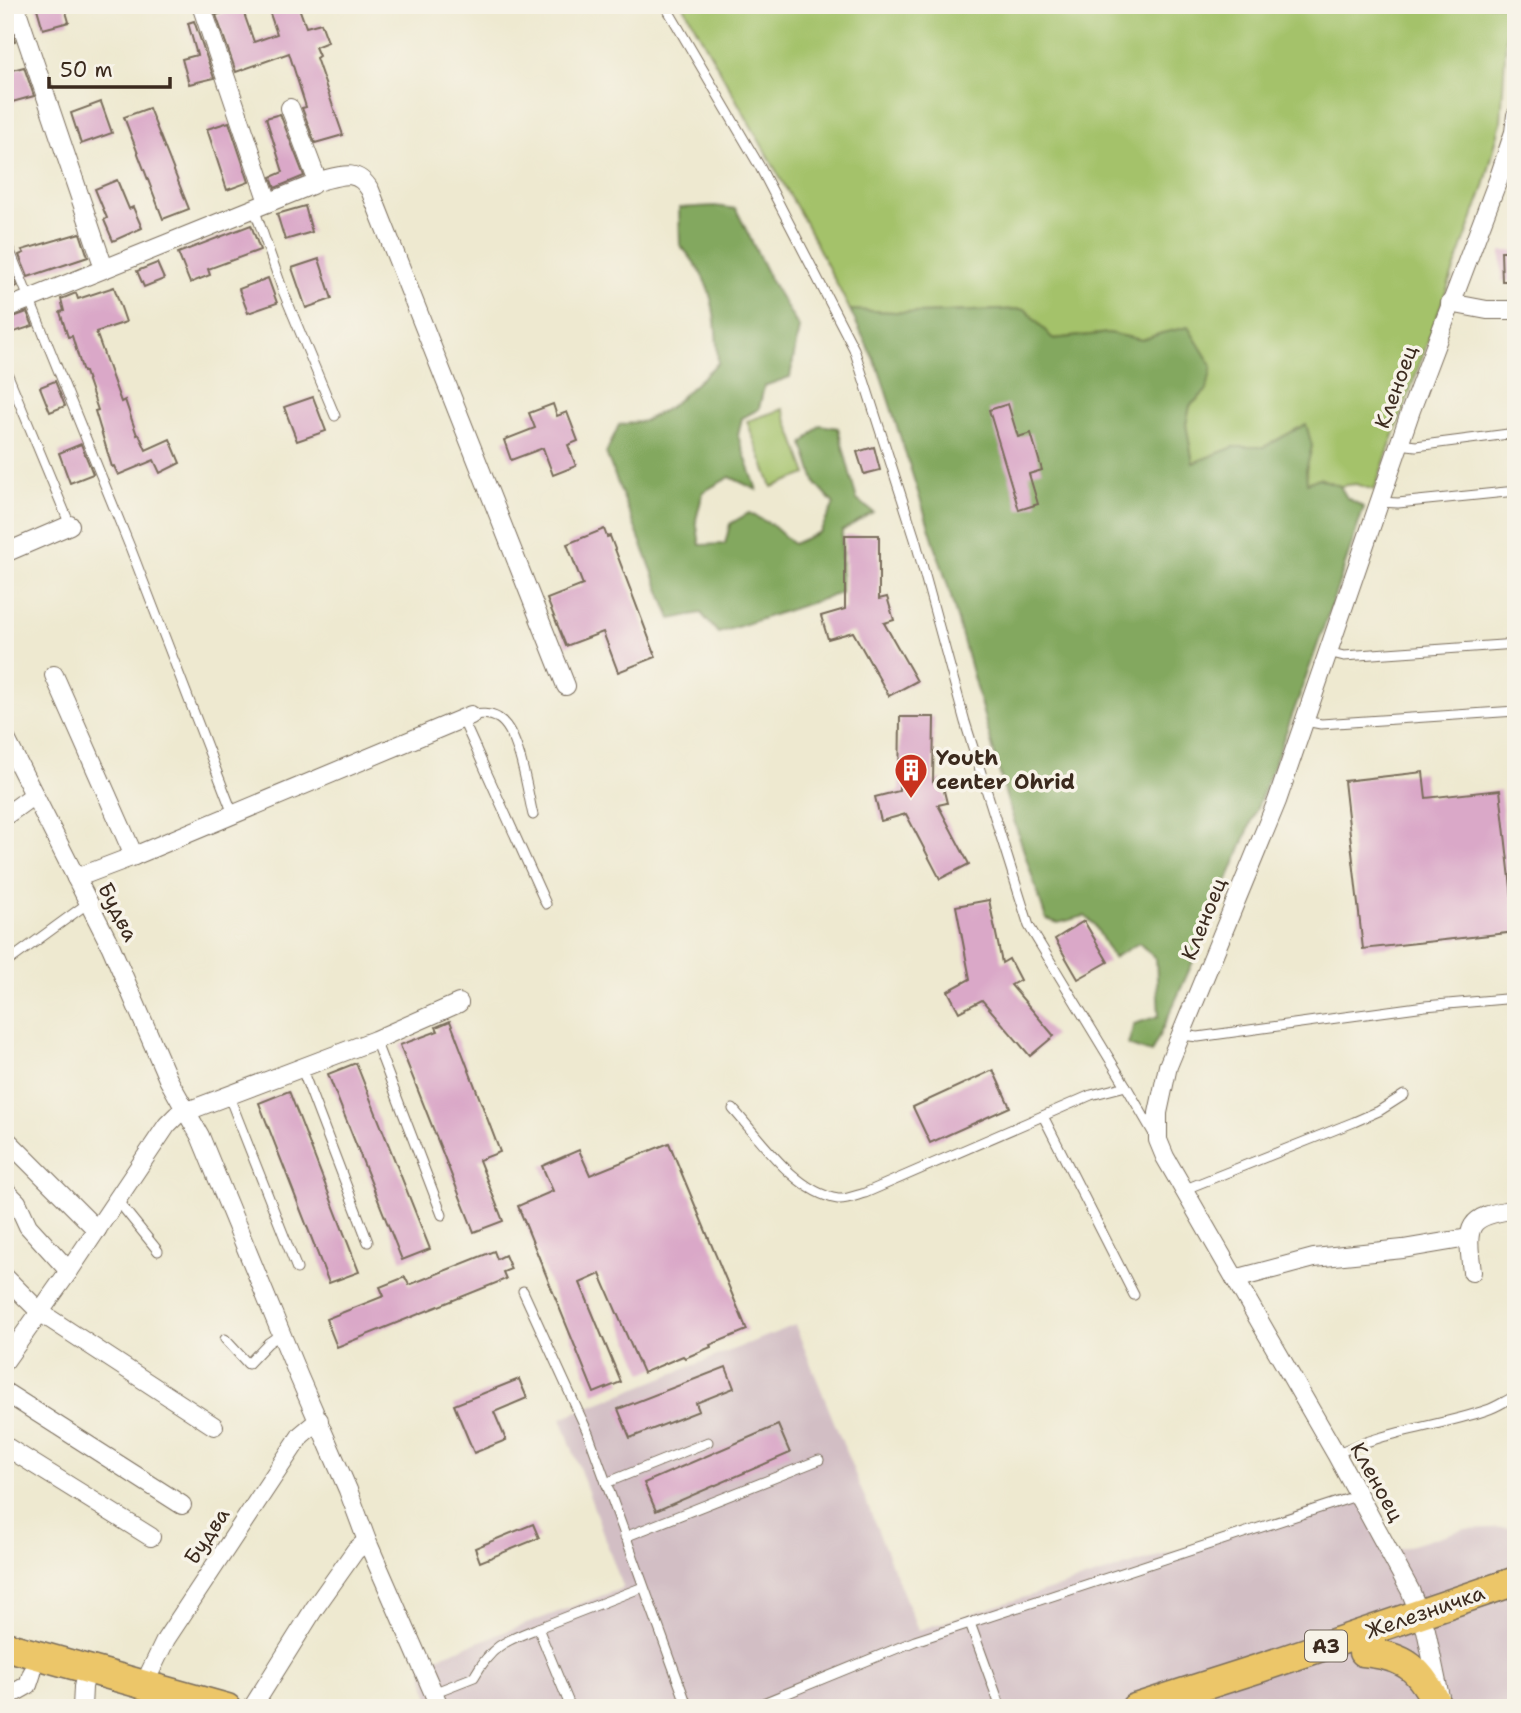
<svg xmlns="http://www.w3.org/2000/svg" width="1521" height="1713" viewBox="0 0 1521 1713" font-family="'Shantell Sans',sans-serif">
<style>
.industrial{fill:#d2bec4}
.green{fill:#a4c26a;stroke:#707644;stroke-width:2}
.forest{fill:#83a85e;stroke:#5f693e;stroke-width:2}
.building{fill:#daa8c8}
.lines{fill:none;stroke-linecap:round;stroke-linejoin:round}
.lane-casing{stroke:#7a6d5c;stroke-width:11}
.street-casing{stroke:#7a6d5c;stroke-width:20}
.primary-casing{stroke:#7a6d5c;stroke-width:31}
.lane{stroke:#fff;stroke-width:9}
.street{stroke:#fff;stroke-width:18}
.primary{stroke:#ecc669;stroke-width:28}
.labels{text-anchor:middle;stroke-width:7;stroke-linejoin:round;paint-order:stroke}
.shield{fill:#f7f3e8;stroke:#73665b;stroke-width:2}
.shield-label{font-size:19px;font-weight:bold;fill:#3b2a1e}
.street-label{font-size:21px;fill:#3b2a1e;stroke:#f7f3e8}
.poi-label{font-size:21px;font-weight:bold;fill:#3b2a1e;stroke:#f7f3e8;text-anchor:start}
</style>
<rect width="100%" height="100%" fill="#f7f3e8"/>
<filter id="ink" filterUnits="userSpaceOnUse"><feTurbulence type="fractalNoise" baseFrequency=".0143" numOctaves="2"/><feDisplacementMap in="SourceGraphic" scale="14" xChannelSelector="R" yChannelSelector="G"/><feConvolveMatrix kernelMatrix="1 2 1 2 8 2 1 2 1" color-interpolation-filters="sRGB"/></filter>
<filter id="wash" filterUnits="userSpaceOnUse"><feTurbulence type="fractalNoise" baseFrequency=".00686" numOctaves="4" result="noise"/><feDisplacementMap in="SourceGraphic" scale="28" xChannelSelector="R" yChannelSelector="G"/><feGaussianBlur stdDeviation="1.57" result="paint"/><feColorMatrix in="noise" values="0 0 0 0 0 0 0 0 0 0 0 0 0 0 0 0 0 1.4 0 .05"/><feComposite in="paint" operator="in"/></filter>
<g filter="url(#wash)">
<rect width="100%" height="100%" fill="#eee9d0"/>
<polygon class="industrial" points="795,1325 918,1630 1359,1495 1390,1552 1464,1529 1516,1527 1516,1708 431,1708 421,1663 623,1588 561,1418"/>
<g class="green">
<polygon points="683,5 1508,5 1501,122 1484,187 1374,490 1356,484 1340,486 1319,478 1307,484 1306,470 1312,446 1278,440 1264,447 1234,447 1193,463 1186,425 1190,406 1207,390 1162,333 1142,340 1109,333 1052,339 1025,309 919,313 850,310 806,224"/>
<polygon points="783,409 807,474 772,487 747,421"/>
</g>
<g class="forest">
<path d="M715 206 736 209 771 281 799 328 790 377 764 386 759 409 742 418 738 436 757 490 730 477 703 492 696 520 700 545 725 544 730 524 749 513 772 525 793 544 820 532 834 504 816 484 803 444 820 425 838 428 857 500 873 512 842 531 841 593 718 633 701 613 671 619 606 453 619 425 644 421 670 407 718 363C715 313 716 284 680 245L679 208Z"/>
<path d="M1025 309 1053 339 1109 333 1142 340 1162 333 1188 327 1212 366 1207 390 1190 406 1186 424 1193 463 1234 447H1264L1306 424 1312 446 1306 470 1307 483 1319 478 1340 486 1347 498 1364 507C1304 693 1235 877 1151 1053L1128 1045 1134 1024 1159 1016 1156 959 1139 943 1113 958 1094 924 1085 916 1058 923 1046 919 1006 796 948 586 879 370 850 310 919 313Z"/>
</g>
<g id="blocks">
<g class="building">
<polygon points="36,5 64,5 69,22 43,29"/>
<polygon points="223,5 241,5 254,42 277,34 267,5 298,5 306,27 321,23 328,42 315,47 319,56 316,58 343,135 315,143 302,108 306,107 289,53 236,72 216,15 225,12"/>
<polygon points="5,12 15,41 5,45"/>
<polygon points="194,21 214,78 189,84 182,59 197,55 188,23"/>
<polygon points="24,67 34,96 5,104 5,72"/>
<polygon points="101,102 112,133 81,144 71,113"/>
<polygon points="149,108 189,209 163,219 124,117"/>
<polygon points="280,114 304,176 275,188 271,177 283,172 266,118"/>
<polygon points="229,122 249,182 227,190 207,129"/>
<polygon points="117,180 129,209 133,207 142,228 113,241 104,220 107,218 95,189"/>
<polygon points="305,206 312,232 285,240 277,214"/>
<polygon points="251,225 260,250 208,269 210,275 190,283 178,253"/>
<polygon points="80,233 88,257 28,277 19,255 24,253 22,250"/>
<polygon points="1501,251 1516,251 1516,281 1502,281"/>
<polygon points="5,259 17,286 5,290"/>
<polygon points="319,259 332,299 306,308 292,268"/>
<polygon points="157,263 164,279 144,287 137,271"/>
<polygon points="268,278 277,303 248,313 239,289"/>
<polygon points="114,287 126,322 96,332 121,402 125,400 137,435 139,434 146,450 170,439 180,463 160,473 154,460 118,475 114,466 112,467 95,411 98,410 85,372 83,372 72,336 68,337 60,312 64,311 61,299 76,293 78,299"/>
<polygon points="27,312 33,326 5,335 5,320"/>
<polygon points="55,381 65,406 50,412 40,387"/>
<polygon points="313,397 326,431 297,441 284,407"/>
<polygon points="553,404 557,416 567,412 578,441 568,445 576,466 553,475 543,448 511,460 504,440 535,428 529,413"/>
<polygon points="1008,404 1018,437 1031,433 1042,470 1029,474 1038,504 1019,510 989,410"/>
<polygon points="81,444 93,474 70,483 59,453"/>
<polygon points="874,447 880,470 864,474 857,452"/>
<polygon points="604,529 607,537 610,536 656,657 618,672 603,632 566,646 547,599 583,585 567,544"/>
<polygon points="845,535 879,535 879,599 887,597 894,620 884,623 917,681 889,696 853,632 828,639 821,616 845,609"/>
<polygon points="900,717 934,717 933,782 941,779 947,803 938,805 969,864 940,879 906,814 881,821 875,797 899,791"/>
<polygon points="1423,772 1426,798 1500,790 1516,932 1363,949 1344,781"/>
<polygon points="989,900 1002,963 1009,959 1020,980 1011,985 1054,1036 1030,1056 982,1000 959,1012 948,991 970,979 956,906"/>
<polygon points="1084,921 1108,962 1078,979 1055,939"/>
<polygon points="450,1021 500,1152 479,1160 503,1221 474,1232 400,1045 438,1031 436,1027"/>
<polygon points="356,1063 430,1249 402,1260 328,1074"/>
<polygon points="993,1070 1010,1107 930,1143 913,1107"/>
<polygon points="289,1091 359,1272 329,1283 259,1103"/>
<polygon points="669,1143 747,1330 710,1345 711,1347 685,1358 683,1356 643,1373 600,1274 580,1283 621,1382 594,1393 518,1206 553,1191 542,1166 579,1150 590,1175"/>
<polygon points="494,1251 497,1259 505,1255 511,1269 503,1272 506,1279 337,1347 326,1319 384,1296 380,1287 405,1277 409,1285"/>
<polygon points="726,1367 734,1388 696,1403 699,1411 630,1438 618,1409"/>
<polygon points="519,1379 527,1398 494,1412 506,1440 474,1453 454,1405"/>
<polygon points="778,1425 790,1453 656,1511 644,1483"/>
<polygon points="533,1524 539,1538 480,1562 475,1548"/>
</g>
</g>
</g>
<g filter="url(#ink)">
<use href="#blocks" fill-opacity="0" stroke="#7a6d5c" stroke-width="2"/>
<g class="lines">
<defs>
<g id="lane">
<polyline points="665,5 760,167 854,349 915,539 965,722 1029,926 1126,1086"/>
<polyline points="254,208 283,291 335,416"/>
<polyline points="9,249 130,547 233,814"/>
<polyline points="5,368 70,525"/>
<polyline points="1399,444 1416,446 1516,433"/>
<polyline points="1379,502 1398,503 1516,491"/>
<polyline points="1328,652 1344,656 1516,644"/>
<path d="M471 715C480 714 489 713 498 718 520 731 527 791 533 815"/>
<polyline points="462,718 546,904"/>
<polyline points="1305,721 1321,724 1516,711"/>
<polyline points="6,963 88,903"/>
<polyline points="1181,1035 1198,1037 1425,1006 1516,998"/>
<polyline points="375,1040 442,1215"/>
<polyline points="301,1067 368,1242"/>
<polyline points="228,1094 297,1269"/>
<path d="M733 1109C761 1140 795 1192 838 1199 846 1200 857 1195 865 1193L1091 1095 1126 1086 1155 1136"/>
<polyline points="1043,1116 1134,1295"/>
<polyline points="1183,1190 1354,1122 1379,1111 1404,1095"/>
<polyline points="117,1200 158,1251"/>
<polyline points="523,1291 588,1433 688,1708"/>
<polyline points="225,1339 248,1364 268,1343 281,1334"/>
<path d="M1336 1454C1384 1431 1437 1427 1487 1410 1497 1407 1506 1400 1516 1396"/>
<polyline points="606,1483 708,1442"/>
<polyline points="625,1537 819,1460"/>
<polyline points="970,1623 1001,1708"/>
<path d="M433 1693 474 1677C492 1645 505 1641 538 1628"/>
<polyline points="571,1708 538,1628 643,1587"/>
<polyline points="751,1708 915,1641 1359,1495"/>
</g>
<g id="street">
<polyline points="15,5 104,268"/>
<polyline points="201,5 268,202"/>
<path d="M315 182C338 177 356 166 370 190L566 686"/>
<polyline points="1450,303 1487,310 1516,310"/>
<polyline points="5,309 312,185 316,177 290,108"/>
<polyline points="5,553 70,525"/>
<polyline points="54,675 134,856"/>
<polyline points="5,737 111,947 168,1079 200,1136 299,1377 348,1490 367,1541 440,1708"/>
<polyline points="5,816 34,795"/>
<polyline points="76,878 134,856 471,715"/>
<polyline points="5,1138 97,1230"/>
<polyline points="5,1190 17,1202 28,1226 69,1271"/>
<path d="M1472 1272C1466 1224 1466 1217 1516 1209"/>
<polyline points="5,1277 41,1313 214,1426"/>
<polyline points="1235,1279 1314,1258 1403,1249 1468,1238"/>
<polyline points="5,1361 69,1271 167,1125 177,1115 375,1040 459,1003"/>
<polyline points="5,1392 182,1505"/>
<polyline points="5,1446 151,1537"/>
<polyline points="146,1686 150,1672 166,1639 301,1435 319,1420"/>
<polyline points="1440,1697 1426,1630 1410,1590 1336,1454 1165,1157 1158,1140 1158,1113 1168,1066 1277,801 1411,410 1498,180 1514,132 1516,115"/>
<polyline points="5,1698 28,1685 32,1673"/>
<polyline points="82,1708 83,1687 87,1670"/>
<polyline points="252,1708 314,1609 355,1551 367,1541"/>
</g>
<g id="primary">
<polyline points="5,1646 227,1708"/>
<path d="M1363 1652C1407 1656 1420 1669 1439 1708"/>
<polyline points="1135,1708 1260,1668 1516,1581"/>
</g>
</defs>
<use href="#lane" class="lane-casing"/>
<use href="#street" class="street-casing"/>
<use href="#primary" class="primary-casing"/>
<use href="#lane" class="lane"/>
<use href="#street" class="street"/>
<use href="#primary" class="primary"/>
</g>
</g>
<defs>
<symbol id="building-pin" viewBox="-11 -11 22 30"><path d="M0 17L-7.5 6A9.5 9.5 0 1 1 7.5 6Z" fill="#c8321e" stroke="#f7f3e8"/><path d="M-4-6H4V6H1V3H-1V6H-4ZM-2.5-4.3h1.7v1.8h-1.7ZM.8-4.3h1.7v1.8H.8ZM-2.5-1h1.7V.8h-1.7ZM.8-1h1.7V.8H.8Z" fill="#fff"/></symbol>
</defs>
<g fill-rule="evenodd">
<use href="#building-pin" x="892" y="751" width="38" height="52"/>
</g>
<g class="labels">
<rect class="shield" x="1305" y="1630.5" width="42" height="31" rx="5"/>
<g class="shield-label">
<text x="1326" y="1653">A3</text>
</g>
<g class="street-label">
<text transform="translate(1396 387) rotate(-70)" y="7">Кленоец</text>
<text transform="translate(118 912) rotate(63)" y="7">Будва</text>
<text transform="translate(1204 919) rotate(-68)" y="7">Кленоец</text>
<text transform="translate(1377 1482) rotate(61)" y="7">Кленоец</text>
<text transform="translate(207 1536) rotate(-56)" y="7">Будва</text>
<text transform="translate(1425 1612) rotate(-19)" y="7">Железничка</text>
</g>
<g class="poi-label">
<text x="936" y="765">Youth<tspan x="936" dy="24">center Ohrid</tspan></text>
</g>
</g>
<rect width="1521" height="1713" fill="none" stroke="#f7f3e8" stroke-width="28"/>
<path d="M49 77v10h121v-10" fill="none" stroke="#3b2a1e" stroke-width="3.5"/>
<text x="60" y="77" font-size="21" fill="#3b2a1e" stroke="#f7f3e8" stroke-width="5" paint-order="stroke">50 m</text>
</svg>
